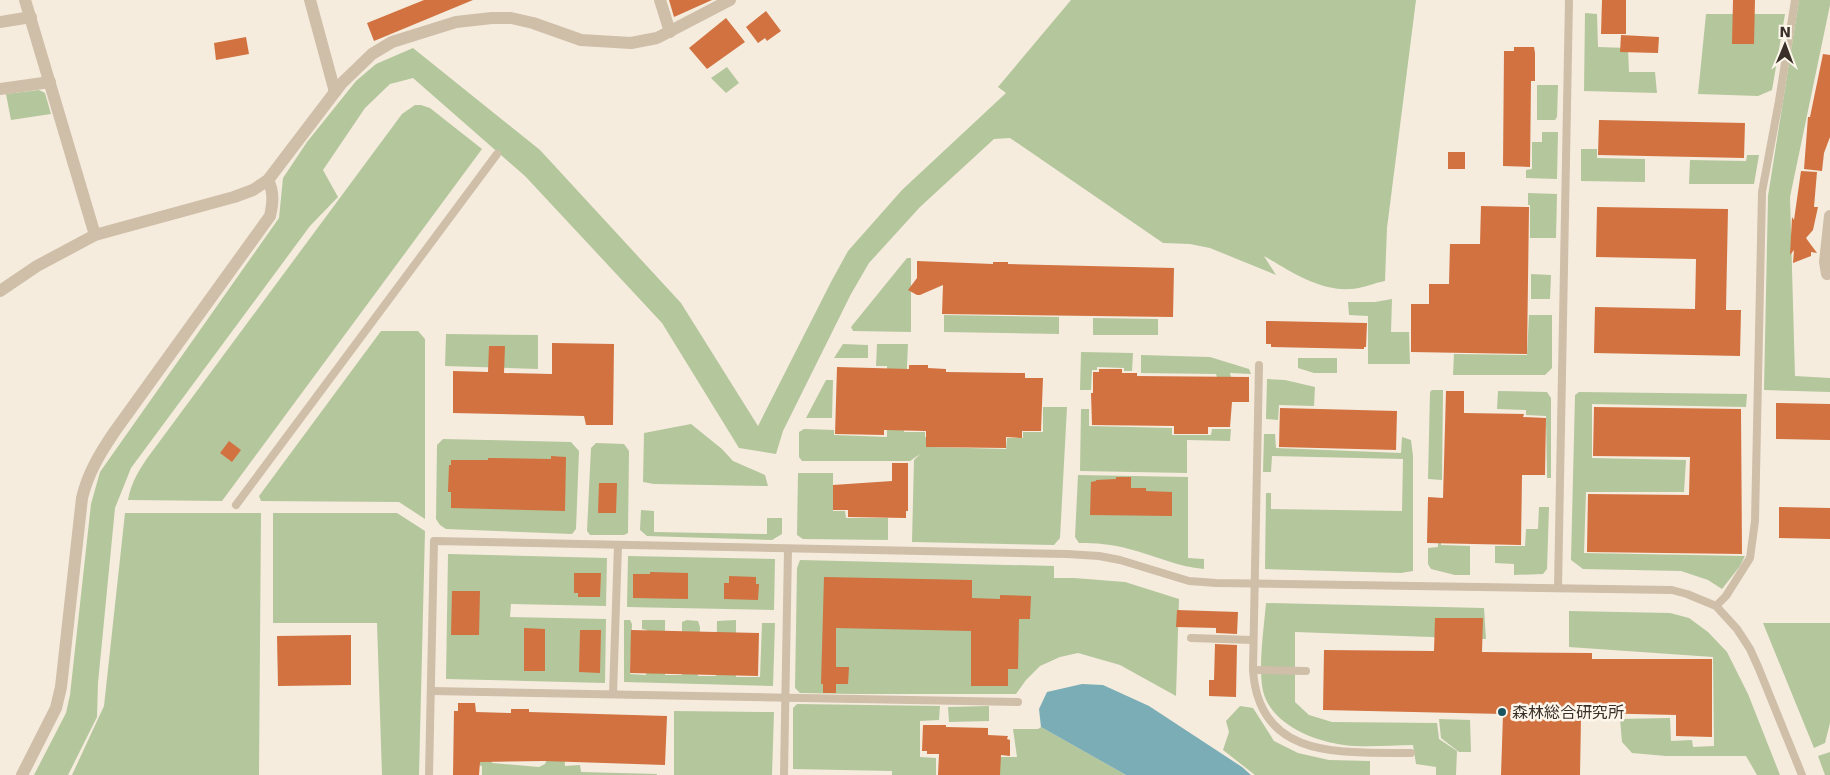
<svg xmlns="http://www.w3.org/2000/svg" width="1830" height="775" viewBox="0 0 1830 775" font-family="'DejaVu Sans','Noto Sans JP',sans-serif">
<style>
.green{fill:#b4c69c}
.water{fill:#7aadb5}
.building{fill:#d17240}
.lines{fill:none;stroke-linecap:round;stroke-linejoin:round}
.lane{stroke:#cfbea8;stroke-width:8}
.street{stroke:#cfbea8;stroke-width:12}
.poi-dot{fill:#1a5561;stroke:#fcf6eb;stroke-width:2}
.labels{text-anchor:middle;stroke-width:5;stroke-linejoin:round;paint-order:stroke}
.poi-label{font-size:16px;fill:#3b3029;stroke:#fcf6eb;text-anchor:start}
</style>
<rect width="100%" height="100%" fill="#f5ecde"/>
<g class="green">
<path d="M1071 0H1416L1387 228 1385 281C1374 283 1361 289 1350 289 1319 291 1290 271 1264 256L1276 275 1210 248 1190 244 1163 243 1010 138 994 139 920 207 869 263 851 294 783 431 776 454 739 448 662 323 525 176 413 78 390 84 365 108 323 170 338 197 310 226 131 468 115 508 98 683 97 717 68 775H34L66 713 70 695 91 504 100 472 279 218 283 178 307 142 356 81 376 64 413 48 540 150 681 303 758 426 831 282 848 251 902 190 1006 93 998 87Z"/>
<polygon points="1799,0 1830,0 1830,5 1790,197 1795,376 1830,378 1830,392 1764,390 1768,196"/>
<polygon points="1585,13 1597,14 1598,47 1628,48 1629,72 1655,72 1657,93 1584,91"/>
<polygon points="1706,14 1785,14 1772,90 1758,96 1698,94"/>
<polygon points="727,67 739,83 726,93 711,78"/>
<polygon points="1537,85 1558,85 1557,117 1555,120 1537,120"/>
<polygon points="39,90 45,93 51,114 11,120 6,94"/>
<path d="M415 105H421L430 108 482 149 222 501 128 500C131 482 140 468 151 453L402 114Z"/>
<polygon points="1542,132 1558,132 1557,179 1526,178 1526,170 1532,169 1532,142 1542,142"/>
<polygon points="1581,149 1597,149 1597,158 1645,159 1645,182 1581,181"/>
<polygon points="1747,155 1759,155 1754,184 1689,184 1690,160 1746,161"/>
<polygon points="1528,193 1557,194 1556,238 1530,238 1530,205 1528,205"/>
<polygon points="907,258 911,258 911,332 853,331 851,327"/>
<polygon points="1531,274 1551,275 1550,299 1531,299"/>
<polygon points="1392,299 1391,332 1409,332 1410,364 1368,364 1368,316 1349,315 1348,302 1375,302"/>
<polygon points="944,315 1059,317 1059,334 944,332"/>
<polygon points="1529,315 1552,315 1552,368 1545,375 1453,375 1454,354 1527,355"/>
<polygon points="1093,318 1158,319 1158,335 1093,335"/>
<polygon points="381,331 418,331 425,339 425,519 399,502 261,501 259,496"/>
<polygon points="446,334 538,335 538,369 445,366"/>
<polygon points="843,344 868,345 868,358 834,358"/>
<polygon points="877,344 908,344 904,432 925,432 925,437 930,437 930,447 1006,449 1007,438 1023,438 1023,432 1043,432 1043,407 1067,407 1060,538 1054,545 912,542 914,460 920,454 910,461 802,461 799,457 799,432 804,429 834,430 834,435 887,437 887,366 876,366"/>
<polygon points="1081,352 1133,353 1132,371 1124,371 1124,368 1097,367 1097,370 1092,370 1091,390 1080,390"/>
<polygon points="1141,355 1210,357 1249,369 1251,374 1230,373 1231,377 1217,377 1216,374 1141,373"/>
<polygon points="1298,358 1337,358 1337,373 1314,373 1298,368"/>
<polygon points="1267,379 1285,380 1315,387 1314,406 1279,405 1278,420 1266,419"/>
<polygon points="826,380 833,380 832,418 806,418"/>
<polygon points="1432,390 1443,390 1442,480 1428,479 1430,392"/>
<polygon points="1498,391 1547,392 1551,398 1551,478 1547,478 1546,416 1526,415 1526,410 1497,409"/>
<polygon points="1579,392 1747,394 1746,407 1592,404 1592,458 1686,460 1684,492 1586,492 1584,553 1745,556 1740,566 1722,589 1708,580 1681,571 1583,569 1571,560 1575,395"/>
<polygon points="1081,409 1089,409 1089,426 1172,428 1172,435 1211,435 1212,429 1231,429 1230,441 1187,440 1187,473 1080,471"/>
<polygon points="691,424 722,449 733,461 765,475 768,486 654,484 643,482 644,433"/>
<polygon points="1264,434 1275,434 1276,448 1401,453 1402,437 1411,440 1413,456 1413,571 1401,573 1265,569 1266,493 1271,493 1271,509 1402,511 1403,459 1272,456 1271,472 1263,472"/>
<polygon points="443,439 571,442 579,451 576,529 572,534 446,529 440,525 436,519 437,445"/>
<polygon points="596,443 624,444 629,451 628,533 624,535 590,535 587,531 591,448"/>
<polygon points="798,473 833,473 833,511 845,511 846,518 888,518 888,540 803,539 797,535"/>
<path d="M1078 475 1188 477V558L1204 559V569C1178 567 1154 555 1129 549 1112 544 1096 543 1079 543L1075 537Z"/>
<polygon points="1439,498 1441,498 1441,545 1470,546 1470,575 1455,575 1431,569 1428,564 1428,548 1438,547"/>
<polygon points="1539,507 1549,507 1547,569 1543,574 1514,575 1514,564 1495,563 1495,546 1525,546 1526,529 1538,529"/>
<polygon points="641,510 654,511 654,532 767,534 767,518 782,518 782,534 772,540 647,536 640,530"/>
<polygon points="125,513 261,513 259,775 72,775 104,706"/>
<polygon points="273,513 397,513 425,531 419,775 382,775 377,623 273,623"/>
<polygon points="448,554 607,558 606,606 511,604 510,617 606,619 605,683 446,679"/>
<polygon points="628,556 775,559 774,610 627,607"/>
<polygon points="800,560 1054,566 1054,578 1074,578 1125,582 1179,599 1176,696 1120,665 1078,653 1060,657 1040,666 1026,680 1016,694 853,694 800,693 795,688 797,568"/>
<path d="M1266 603 1484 608 1486 639 1295 632V702L1309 715 1332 722 1437 723 1439 739 1457 751 1456 775H1436V767L1416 764 1413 745C1391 745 1366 748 1344 745 1313 741 1271 724 1263 691 1258 666 1264 628 1266 603Z"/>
<polygon points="1569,611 1670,613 1689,618 1708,632 1727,652 1748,694 1780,775 1757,775 1746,756 1666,756 1632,753 1622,742 1620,719 1670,718 1671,741 1692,740 1693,747 1714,746 1713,657 1569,647"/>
<polygon points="624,620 630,620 632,624 630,674 646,675 647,630 642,629 642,620 665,620 665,675 682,675 682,622 687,620 698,621 700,627 698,676 716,676 717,621 736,620 736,677 760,677 762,623 775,623 773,686 624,682"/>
<polygon points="1763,623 1830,623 1830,723 1825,743 1814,748"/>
<polygon points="797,704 940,706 939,720 920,721 920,757 936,758 936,775 892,775 892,771 793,769 793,708"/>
<polygon points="989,706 989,721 949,722 948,707"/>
<polygon points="1240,706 1253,708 1274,741 1298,753 1329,760 1370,761 1370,775 1255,775 1223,750 1229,732 1226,721"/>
<polygon points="674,711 774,712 772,775 674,775"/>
<polygon points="1439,719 1470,720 1471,752 1459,752 1441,738"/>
<polygon points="1041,727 1126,775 961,775 961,757 1017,757 1013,729 1038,729"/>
<polygon points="564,747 565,766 580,765 581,772 657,774 657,775 482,775 482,766 478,765 477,758 493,757 492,763 539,767 545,764 549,754"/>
<polygon points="1830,752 1830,775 1825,775 1818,756"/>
</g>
<polygon class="water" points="1082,684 1103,685 1149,706 1242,767 1251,775 1126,775 1041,727 1039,709 1047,692"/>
<g class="building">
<polygon points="424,0 473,0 374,41 367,23"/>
<polygon points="669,0 712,0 674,17"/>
<polygon points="1602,0 1626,0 1626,34 1601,34"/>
<polygon points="1733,0 1755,0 1754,44 1732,44"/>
<polygon points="766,11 781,31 767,41 765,38 758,43 746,27"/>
<polygon points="726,18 745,42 707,69 689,48"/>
<polygon points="1621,35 1659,37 1658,53 1620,52"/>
<polygon points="246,37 249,54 216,60 214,43"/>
<polygon points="1514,47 1534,47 1535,53 1535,81 1531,81 1530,167 1503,166 1504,51 1514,51"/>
<polygon points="1823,54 1830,55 1830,137 1824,153 1822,171 1804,169 1808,117 1810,117"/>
<polygon points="1599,120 1745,123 1744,158 1598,155"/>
<rect x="1448" y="152" width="17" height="17"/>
<polygon points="1801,171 1817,172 1814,207 1818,207 1813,230 1806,238 1817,253 1811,252 1811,256 1793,263 1794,250 1790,255 1792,217 1794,220"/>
<polygon points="1481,206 1529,207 1527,354 1411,352 1411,304 1429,304 1429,284 1449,284 1450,244 1480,244"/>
<polygon points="1597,207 1728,209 1726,310 1741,310 1740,356 1594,353 1595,307 1695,309 1696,259 1596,257"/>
<polygon points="917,261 993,264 993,262 1008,262 1008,264 1174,268 1173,317 942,314 943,285 920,295 917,295 908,290 917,278"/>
<polygon points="1266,321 1367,323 1366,347 1364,347 1364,349 1271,347 1271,344 1266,344"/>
<polygon points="552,343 614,344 613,425 586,425 584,416 453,413 453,371 488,372 489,346 505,346 504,373 552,374"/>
<polygon points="909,365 928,365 928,368 946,369 946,372 1025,373 1025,378 1043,378 1041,431 1022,431 1022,438 1006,437 1006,448 926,447 926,431 884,430 884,435 835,434 837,367 909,369"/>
<polygon points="1099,369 1122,369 1122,373 1137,373 1137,376 1249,377 1249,402 1232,402 1230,427 1208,427 1208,434 1174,434 1174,426 1092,425 1091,393 1093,393 1093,372 1099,372"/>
<polygon points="1446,391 1464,391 1464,413 1524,414 1523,417 1546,418 1545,475 1522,475 1521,545 1427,543 1428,497 1443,498"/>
<polygon points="1776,403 1830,404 1830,440 1776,439"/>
<polygon points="1594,407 1741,409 1742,554 1587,552 1588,494 1689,495 1690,457 1593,456"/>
<polygon points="1280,408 1397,411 1396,450 1279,447"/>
<polygon points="229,441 241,450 232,462 220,453"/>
<polygon points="551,456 566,457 565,511 451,508 451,492 448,492 449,465 451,465 451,460 488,460 488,458 551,459"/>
<polygon points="892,463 908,463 908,511 906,511 906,518 848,517 848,510 833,510 833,485 892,481"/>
<polygon points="1116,477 1131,477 1131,488 1146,488 1146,491 1172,492 1172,516 1090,515 1091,482 1096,481 1096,480 1116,479"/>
<polygon points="599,483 617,483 616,513 598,513"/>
<polygon points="1779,507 1830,508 1830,539 1779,538"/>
<polygon points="650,572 688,573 688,599 633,598 633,574 650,574"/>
<polygon points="574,573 601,573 600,597 578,597 578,593 574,593"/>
<polygon points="729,576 756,577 756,584 759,584 758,600 724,599 724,583 729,583"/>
<polygon points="824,577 972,580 972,598 1000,599 1000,595 1031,596 1030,619 1019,619 1018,669 1008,669 1008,686 971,686 971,631 836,628 836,667 849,667 848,684 836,684 836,693 823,693 823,684 821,684"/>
<polygon points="452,591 480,591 479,635 451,635"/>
<polygon points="1177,610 1238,612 1237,634 1216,633 1216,628 1176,627"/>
<polygon points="1435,618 1483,618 1482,652 1592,653 1592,659 1712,659 1712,737 1676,736 1676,715 1591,713 1591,717 1581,717 1580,775 1501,775 1503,714 1323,710 1324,650 1434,651"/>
<polygon points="524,628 545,629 545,671 524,671"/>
<polygon points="580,630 601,630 600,673 579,672"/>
<polygon points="631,630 759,633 758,676 630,673"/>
<polygon points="351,635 351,685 278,686 277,636"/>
<polygon points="1215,644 1237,645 1236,697 1209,696 1209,680 1214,680"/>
<polygon points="458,703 475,703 476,712 511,713 511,709 529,709 529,712 667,716 665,765 544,761 480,762 479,775 453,775 454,711 458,711"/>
<polygon points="923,725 946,725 946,727 988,728 988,735 1008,736 1007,739 1010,740 1010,756 1001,755 1000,775 938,775 939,754 927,754 927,751 922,751"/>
</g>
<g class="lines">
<g class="lane">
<path d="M1259 365 1253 670C1259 761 1343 752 1411 753"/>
<polyline points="236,505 497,154"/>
<polyline points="1558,588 1569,0"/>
<polyline points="1716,606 1726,596 1750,558 1755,521 1762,192 1779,101 1795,0"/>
<polyline points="1191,638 1253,640"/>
<polyline points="1253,670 1306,671"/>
<polyline points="431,691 1018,702"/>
<polyline points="613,694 618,545"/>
<polyline points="429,775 434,541 1067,554 1099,556 1120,560 1189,581 1216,583 1672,590 1687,594 1716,606 1737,629 1750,649 1759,669 1802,775"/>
<polyline points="784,775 788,549"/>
</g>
<g class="street">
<polyline points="25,0 95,235"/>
<polyline points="310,0 335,92"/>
<polyline points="660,0 670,32"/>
<polyline points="0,22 31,17"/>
<polyline points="0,89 50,82"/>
<polyline points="1827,274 1825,262 1830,216"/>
<polyline points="0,291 37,266 95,235 234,197 253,190 268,180 341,84 372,54 392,42 456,22 492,18 511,18 533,23 581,40 631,43 657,38 730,0"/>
<path d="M22 775 56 708 61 687 82 498C88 473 100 453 115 431L270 216C273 203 274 192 268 180"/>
</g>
</g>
<circle class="poi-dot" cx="1502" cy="712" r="5"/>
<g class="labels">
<g class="poi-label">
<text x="1512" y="718">森林総合研究所</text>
</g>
</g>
<g transform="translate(1785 45) rotate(1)" stroke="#fcf6eb" stroke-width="4" paint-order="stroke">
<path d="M0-4L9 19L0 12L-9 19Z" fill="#3b3029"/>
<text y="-8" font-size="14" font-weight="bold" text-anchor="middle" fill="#3b3029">N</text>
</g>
</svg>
